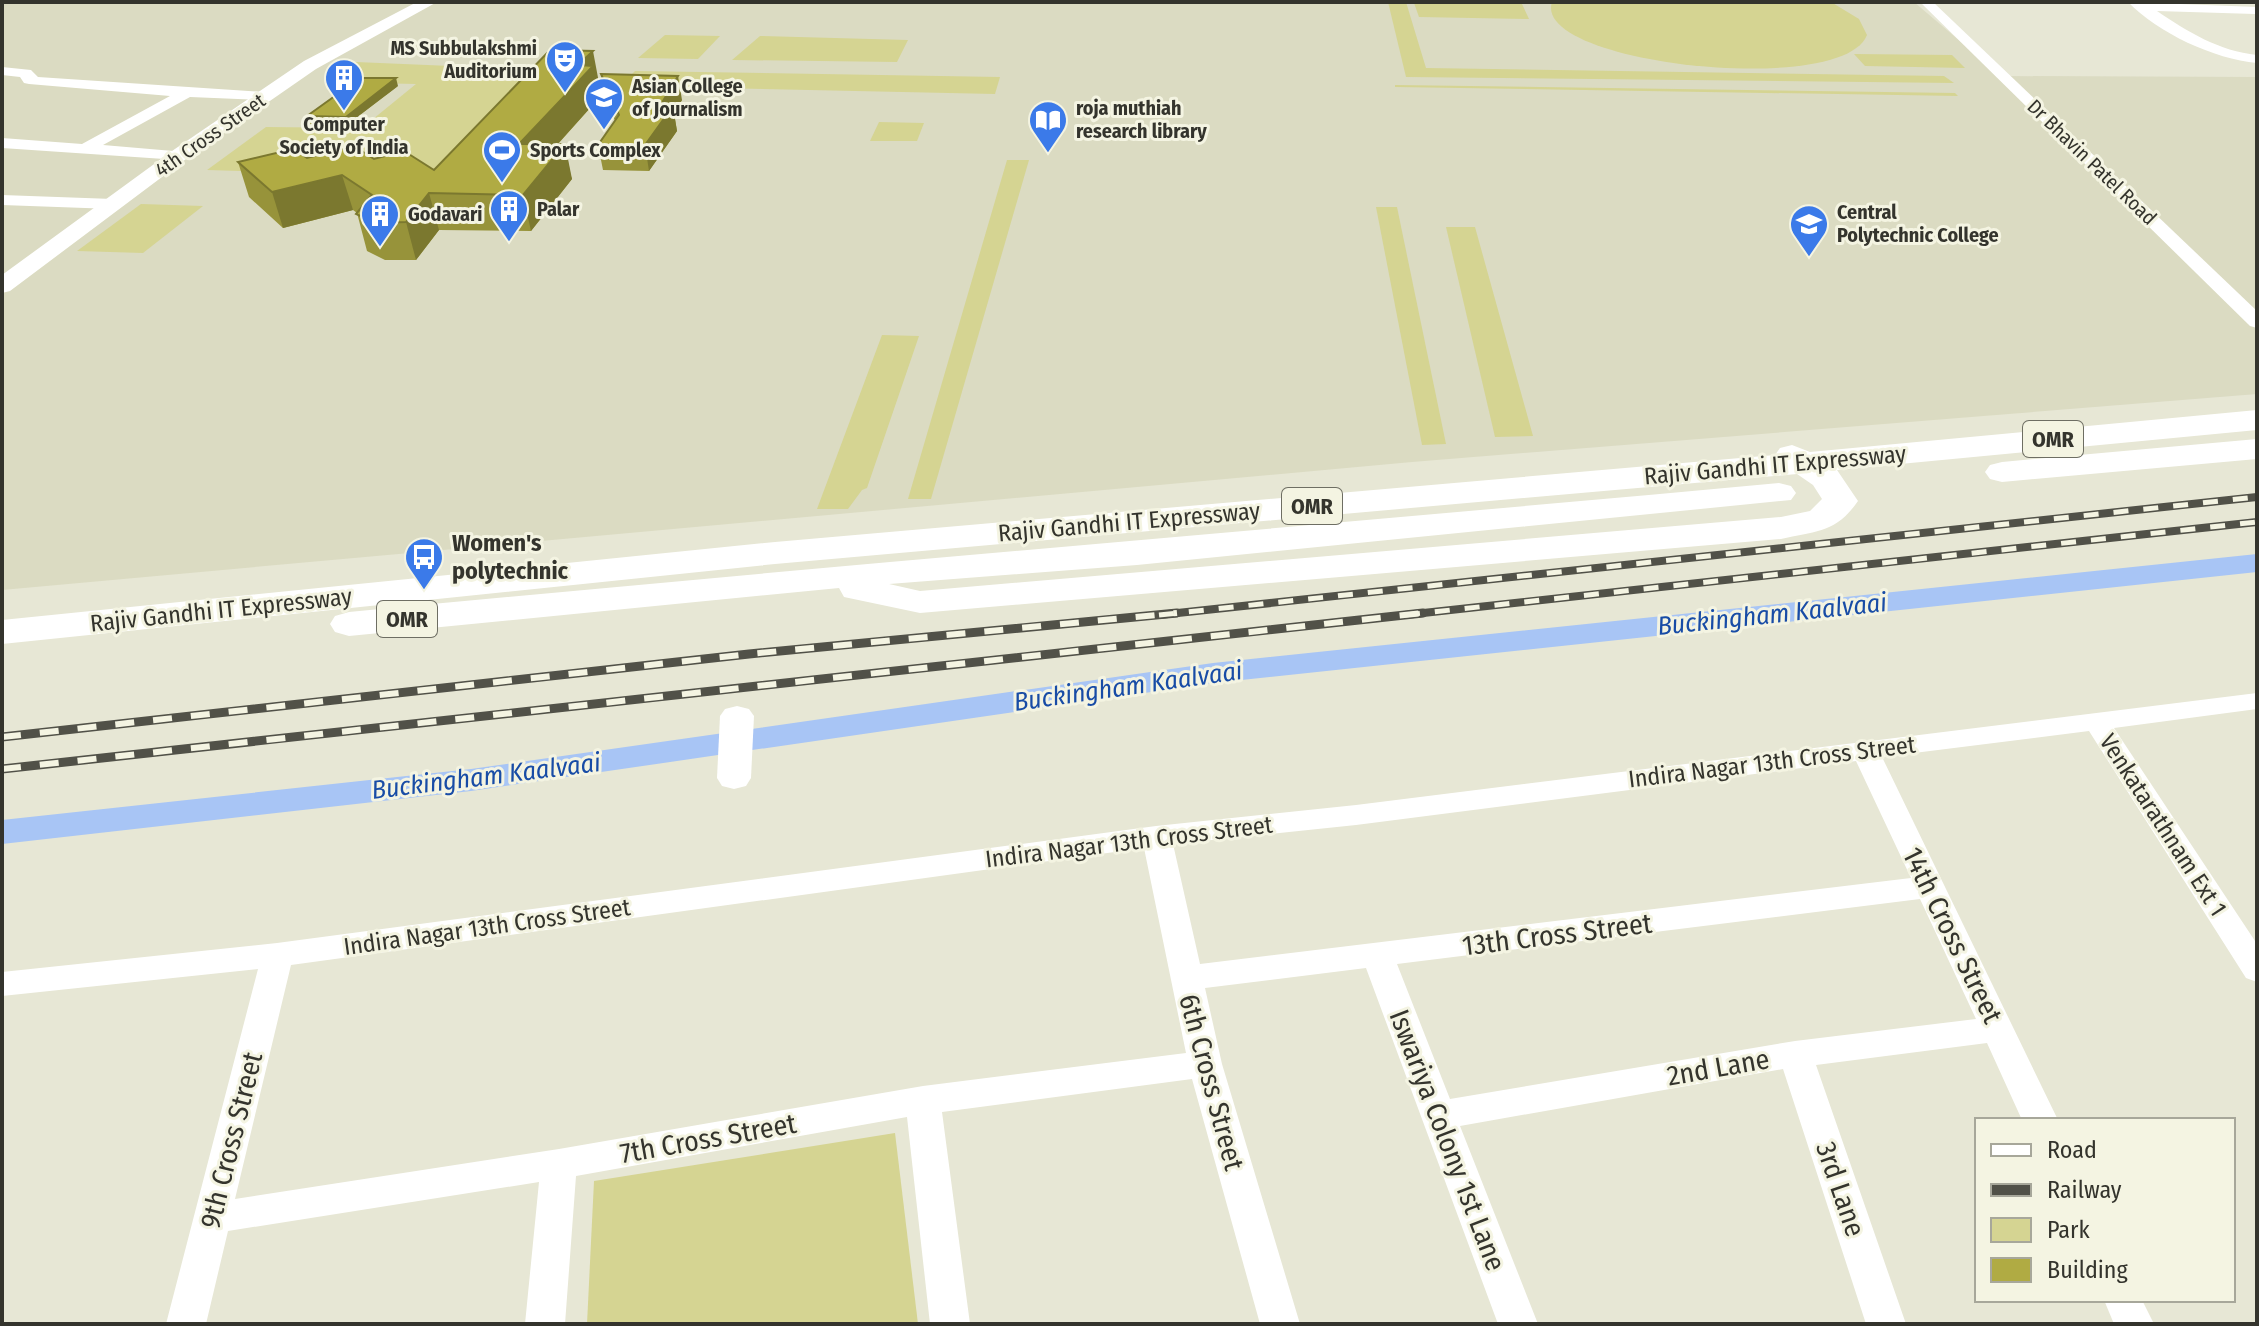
<svg xmlns="http://www.w3.org/2000/svg" width="2259" height="1326" viewBox="0 0 2259 1326" font-family="'Fira Sans Condensed',sans-serif">
<style>
.built{fill:#dbdbc2}
.green{fill:#d5d492}
.lines{fill:none;stroke-linecap:round;stroke-linejoin:round}
.canal{fill:#a8c5f5;fill-rule:evenodd}
.minor{fill:#fff;fill-rule:evenodd}
.tertiary{fill:#fff;fill-rule:evenodd}
.primary{fill:#fff;fill-rule:evenodd}
.rail-far1-casing{stroke:#515148;stroke-width:8}
.rail-casing{stroke:#515148;stroke-width:9}
.rail-far1{stroke:#f4f4e2;stroke-width:5;stroke-dasharray:15;stroke-linecap:butt}
.rail{stroke:#f4f4e2;stroke-width:6;stroke-dasharray:19;stroke-linecap:butt}
.wall{fill:#97933a}
.shaded-wall{fill:#7b782f}
.building{fill:#b0ab43;stroke:#7b782f;stroke-width:2}
.labels{text-anchor:middle;stroke-width:6;stroke-linejoin:round;paint-order:stroke}
.far-poi-label{font-size:20px;font-weight:bold;fill:#34342d;stroke:#f4f4e2;text-anchor:start}
.far-street-label{font-size:20px;fill:#34342d;stroke:#f4f4e2}
.shield{fill:#f4f4e2;stroke:#6e6e63;stroke-width:2}
.shield-label{font-size:22px;font-weight:bold;fill:#34342d}
.street-label{font-size:24px;fill:#34342d;stroke:#f4f4e2}
.poi-label{font-size:24px;font-weight:bold;fill:#34342d;stroke:#f4f4e2;text-anchor:start}
.water-label{font-size:26px;font-style:italic;fill:#184ca6;stroke:#f4f4e2}
.near-street-label{font-size:28px;fill:#34342d;stroke:#f4f4e2}
</style>
<rect width="100%" height="100%" fill="#e7e7d5"/>
<polygon class="built" points="2,2 1914,2 2001,76 2257,77 2257,394 1412,462 2,590"/>
<g class="green">
<polygon points="1388,2 1406,2 1426,68 1944,76 1954,83 1406,77"/>
<path d="M1552 2H1831L1859 19 1867 35C1843 98 1531 64 1552 2Z"/>
<polygon points="1414,3 1522,4 1529,19 1419,17"/>
<polygon points="665,35 720,36 698,59 638,58"/>
<polygon points="760,36 908,40 897,62 732,60"/>
<polygon points="1854,54 1952,55 1965,68 1865,66"/>
<polygon points="356,62 547,70 442,177 207,170 266,127 362,128 416,84 325,82"/>
<polygon points="635,71 1000,77 995,94 620,86"/>
<polygon points="1395,85 1955,93 1958,96 1395,87"/>
<polygon points="879,122 924,123 917,141 870,141"/>
<polygon points="1007,160 1029,160 931,499 908,499"/>
<polygon points="141,204 203,206 143,253 77,251"/>
<polygon points="1376,207 1397,207 1446,444 1422,445"/>
<polygon points="1446,227 1475,227 1533,436 1495,437"/>
<polygon points="882,335 919,336 867,488 862,490 848,509 817,509"/>
<polygon points="895,1133 918,1324 587,1324 594,1181"/>
</g>
<g class="lines">
<polygon class="canal" points="2257,554 2257,572 1213,683 471,791 2,844 2,820 471,769 1213,663"/>
<g class="minor">
<polygon points="1920,2 1933,2 2257,311 2257,328 2250,326"/>
<path d="M2128 2 2257 7 2255 14 2157 11C2188 32 2219 51 2257 55V63C2214 59 2158 33 2128 2Z"/>
<polygon points="2,67 31,70 38,77 265,92 272,96 265,100 190,97 103,145 185,152 187,155 179,160 2,148 2,138 82,144 170,96 29,84 24,83 20,77 2,75"/>
<polygon points="2,195 113,199 121,204 113,209 2,205"/>
<path d="M2257 693V709L2114 728 2257 944V982L2246 978 2089 731 1882 757 2058 1120H2022L1987 1043 1816 1065 1906 1324H1866L1783 1069 1460 1126 1538 1324H1498L1366 968 1205 988 1222 1064 1300 1324H1260L1192 1079 942 1112 970 1324H930L907 1117 576 1176 565 1324H525L539 1182 228 1231 206 1324H166L258 969 2 996V972L277 943 1156 826 1356 805ZM1856 761 1911 878 1200 964 1173 844 1356 825ZM1144 848 1186 1053 923 1086 559 1149 235 1199 291 965ZM1920 899 1976 1019 1795 1041 1450 1099 1397 964Z"/>
<polygon points="2104,1300 2142,1300 2154,1324 2114,1324"/>
</g>
<g class="tertiary">
<polygon points="417,2 437,2 316,69 186,159 10,291 2,293 2,275 172,151 304,61"/>
<polygon points="737,706 749,709 754,716 751,778 746,786 734,789 722,786 717,778 720,716 725,709"/>
</g>
<g class="primary">
<path d="M2257 410V430L1837 470 1858 501C1836 533 1816 531 1781 539L920 613 844 597 839 588 349 636 335 632 330 624 335 616 349 612C825 566 1302 527 1779 483L1791 486 1796 493 1791 500 1137 565 889 584 920 591 1781 517 1810 511 1822 499 1813 485 1797 474 775 564 2 644V620L775 542 1775 455 1780 448 1792 445 1810 452Z"/>
<polygon points="2257,439 2257,459 2002,482 1990,479 1985,472 1990,465 2002,462"/>
</g>
<defs>
<g id="rail-far1">
<polyline points="1159,615 2257,497"/>
<polyline points="1405,615 2257,522"/>
</g>
<g id="rail">
<polyline points="2,737 749,654 1177,613"/>
<polyline points="2,769 1423,613"/>
</g>
</defs>
<use href="#rail-far1" class="rail-far1-casing"/>
<use href="#rail" class="rail-casing"/>
<use href="#rail-far1" class="rail-far1"/>
<use href="#rail" class="rail"/>
</g>
<g class="wall">
<polygon points="601,74 682,100 674,113 677,131 649,171 603,170 598,145 615,121 606,98"/>
<polygon points="599,83 597,86 599,98 558,144 572,179 531,231 439,230 416,260 385,260 367,251 357,213 353,210 283,228 249,197 238,162 307,158 374,159 434,170"/>
<polygon points="398,86 348,124 309,124 307,116"/>
</g>
<g class="shaded-wall">
<polygon points="593,51 599,83 597,86 599,98 527,178 519,144 578,65"/>
<polygon points="678,76 682,100 674,113 677,131 649,171 645,145 660,106"/>
<polygon points="396,78 398,86 348,124 346,117"/>
<polygon points="565,144 572,179 531,231 523,195"/>
<polygon points="342,175 353,210 283,228 272,192"/>
<polygon points="429,193 439,230 416,260 406,222"/>
</g>
<g class="building">
<polygon points="550,50 593,51 578,65 593,66 519,144 565,144 523,195 429,193 406,222 375,223 356,214 372,195 342,175 272,192 238,162 293,149 307,158 354,146 374,159 404,151 434,170"/>
<polygon points="601,74 678,76 660,106 673,106 645,145 598,145 619,115"/>
<polygon points="360,78 396,78 346,117 307,116"/>
</g>
<defs>
<symbol id="theatre-pin" viewBox="-11 -11 22 30"><path d="M0 17L-7.5 6A9.5 9.5 0 1 1 7.5 6Z" fill="#3b7ae9" stroke="#f4f4e2"/><path d="M-5-5.5Q0-4 5-5.5V0Q5 5 0 6Q-5 5-5 0ZM-3.3-2.5H-1v1.5H-3.3ZM1-2.5H3.3v1.5H1ZM-2.8 1Q0 5.5 2.8 1Z" fill="#fff"/></symbol>
<symbol id="building-pin" viewBox="-11 -11 22 30"><path d="M0 17L-7.5 6A9.5 9.5 0 1 1 7.5 6Z" fill="#3b7ae9" stroke="#f4f4e2"/><path d="M-4-6H4V6H1V3H-1V6H-4ZM-2.5-4.3h1.7v1.8h-1.7ZM.8-4.3h1.7v1.8H.8ZM-2.5-1h1.7V.8h-1.7ZM.8-1h1.7V.8H.8Z" fill="#fff"/></symbol>
<symbol id="university-pin" viewBox="-11 -11 22 30"><path d="M0 17L-7.5 6A9.5 9.5 0 1 1 7.5 6Z" fill="#3b7ae9" stroke="#f4f4e2"/><path d="M0-5L7-2L0 1L-7-2ZM-4 1L0 2.5L4 1V4Q0 6-4 4Z" fill="#fff"/></symbol>
<symbol id="library-pin" viewBox="-11 -11 22 30"><path d="M0 17L-7.5 6A9.5 9.5 0 1 1 7.5 6Z" fill="#3b7ae9" stroke="#f4f4e2"/><path d="M-6-4Q-3-5.5-.7-3.5V5Q-3 3-6 4ZM6-4Q3-5.5 .7-3.5V5Q3 3 6 4Z" fill="#fff"/></symbol>
<symbol id="stadium-pin" viewBox="-11 -11 22 30"><path d="M0 17L-7.5 6A9.5 9.5 0 1 1 7.5 6Z" fill="#3b7ae9" stroke="#f4f4e2"/><path d="M0-5a6.5 5 0 1 0 0 10a6.5 5 0 1 0 0-10ZM-3.5-1.8h7v3.6h-7Z" fill="#fff"/></symbol>
<symbol id="bus-pin" viewBox="-11 -11 22 30"><path d="M0 17L-7.5 6A9.5 9.5 0 1 1 7.5 6Z" fill="#3b7ae9" stroke="#f4f4e2"/><path d="M-5-6H5V4H4V6H2V4H-2V6H-4V4H-5ZM-3.5-4V0h7V-4ZM-3.5 1.2v1.5H-2V1.2ZM2 1.2v1.5H3.5V1.2Z" fill="#fff"/></symbol>
</defs>
<g fill-rule="evenodd">
<use href="#theatre-pin" x="543" y="38" width="44" height="60"/>
<use href="#building-pin" x="322" y="56" width="44" height="60"/>
<use href="#university-pin" x="582" y="75" width="44" height="60"/>
<use href="#library-pin" x="1026" y="98" width="44" height="60"/>
<use href="#stadium-pin" x="480" y="128" width="44" height="60"/>
<use href="#building-pin" x="487" y="187" width="44" height="60"/>
<use href="#building-pin" x="358" y="192" width="44" height="60"/>
<use href="#university-pin" x="1787" y="202" width="44" height="60"/>
<use href="#bus-pin" x="402" y="535" width="44" height="60"/>
</g>
<g class="labels">
<g class="far-poi-label">
<text x="537" y="55" text-anchor="end">MS Subbulakshmi<tspan x="537" dy="23">Auditorium</tspan></text>
<text x="632" y="93">Asian College<tspan x="632" dy="23">of Journalism</tspan></text>
<text x="1076" y="115">roja muthiah<tspan x="1076" dy="23">research library</tspan></text>
<text x="344" y="131" text-anchor="middle">Computer<tspan x="344" dy="23">Society of India</tspan></text>
<text x="530" y="157">Sports Complex</text>
<text x="537" y="216">Palar</text>
<text x="1837" y="219">Central<tspan x="1837" dy="23">Polytechnic College</tspan></text>
<text x="408" y="221">Godavari</text>
</g>
<g class="far-street-label">
<text transform="translate(210 135) rotate(-35)" y="7">4th Cross Street</text>
<text transform="translate(2092 162) rotate(44)" y="7">Dr Bhavin Patel Road</text>
</g>
<g class="shield">
<rect x="2023" y="421" width="60" height="36" rx="6"/>
<rect x="1282" y="488" width="60" height="36" rx="6"/>
<rect x="377" y="601" width="60" height="36" rx="6"/>
</g>
<g class="shield-label">
<text x="2053" y="447">OMR</text>
<text x="1312" y="514">OMR</text>
<text x="407" y="627">OMR</text>
</g>
<g class="street-label">
<text transform="translate(1775 465) rotate(-5)" y="8">Rajiv Gandhi IT Expressway</text>
<text transform="translate(1129 522) rotate(-5)" y="8">Rajiv Gandhi IT Expressway</text>
<text transform="translate(221 610) rotate(-6)" y="8">Rajiv Gandhi IT Expressway</text>
<text transform="translate(1772 762) rotate(-7)" y="8">Indira Nagar 13th Cross Street</text>
<text transform="translate(2163 825) rotate(57)" y="8">Venkatarathnam Ext 1</text>
<text transform="translate(1129 842) rotate(-7)" y="8">Indira Nagar 13th Cross Street</text>
<text transform="translate(487 927) rotate(-8)" y="8">Indira Nagar 13th Cross Street</text>
</g>
<g class="poi-label">
<text x="452" y="551">Women's<tspan x="452" dy="28">polytechnic</tspan></text>
</g>
<g class="water-label">
<text transform="translate(1772 614) rotate(-6)" y="9">Buckingham Kaalvaai</text>
<text transform="translate(1128 686) rotate(-8)" y="9">Buckingham Kaalvaai</text>
<text transform="translate(486 776) rotate(-7)" y="9">Buckingham Kaalvaai</text>
</g>
<g class="near-street-label">
<text transform="translate(1557 934) rotate(-7)" y="10">13th Cross Street</text>
<text transform="translate(1953 935) rotate(64)" y="10">14th Cross Street</text>
<text transform="translate(1718 1067) rotate(-10)" y="10">2nd Lane</text>
<text transform="translate(1212 1082) rotate(75)" y="10">6th Cross Street</text>
<text transform="translate(708 1138) rotate(-10)" y="10">7th Cross Street</text>
<text transform="translate(231 1140) rotate(-76)" y="10">9th Cross Street</text>
<text transform="translate(1448 1140) rotate(69)" y="10">Iswariya Colony 1st Lane</text>
<text transform="translate(1841 1189) rotate(71)" y="10">3rd Lane</text>
</g>
</g>
<rect width="2259" height="1326" fill="none" stroke="#34342d" stroke-width="8"/>
<rect x="1975" y="1118" width="260" height="184" fill="#f4f4e2" stroke="#a7a79a" stroke-width="2"/>
<rect x="1991" y="1144" width="40" height="12" fill="#ffffff" stroke="#a7a79a" stroke-width="2"/>
<text x="2047" y="1158" font-size="24" fill="#34342d">Road</text>
<rect x="1991" y="1184" width="40" height="12" fill="#515148" stroke="#a7a79a" stroke-width="2"/>
<text x="2047" y="1198" font-size="24" fill="#34342d">Railway</text>
<rect x="1991" y="1218" width="40" height="24" fill="#d5d492" stroke="#a7a79a" stroke-width="2"/>
<text x="2047" y="1238" font-size="24" fill="#34342d">Park</text>
<rect x="1991" y="1258" width="40" height="24" fill="#b0ab43" stroke="#a7a79a" stroke-width="2"/>
<text x="2047" y="1278" font-size="24" fill="#34342d">Building</text>
</svg>
